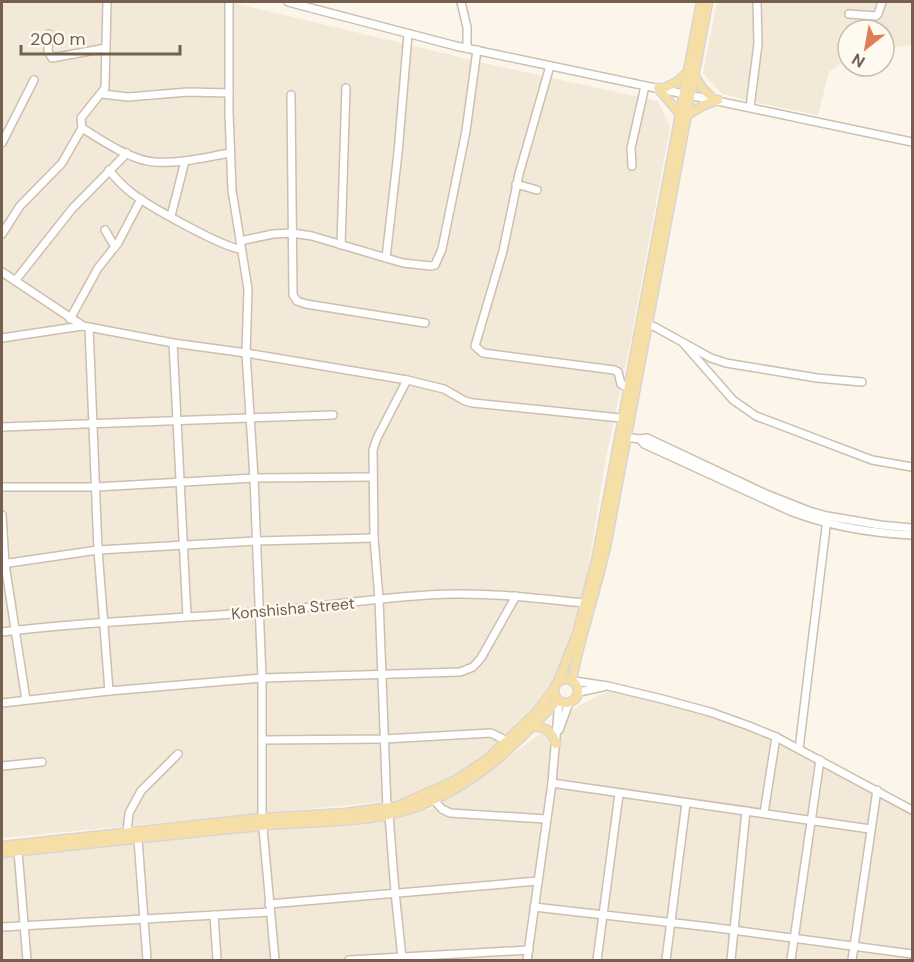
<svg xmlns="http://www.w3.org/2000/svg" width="914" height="962" viewBox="0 0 914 962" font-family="'DM Sans',sans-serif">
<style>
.residential{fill:#f3e9d9}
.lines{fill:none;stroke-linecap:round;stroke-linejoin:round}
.minor-casing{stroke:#cdbfb0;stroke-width:10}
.major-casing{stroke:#dbd5d1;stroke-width:11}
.minor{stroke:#fff;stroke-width:7}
.major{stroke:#f6dfa7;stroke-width:8}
.labels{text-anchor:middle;stroke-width:4.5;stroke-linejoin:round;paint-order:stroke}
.street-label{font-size:16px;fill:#755f4e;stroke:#fefaf0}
</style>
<rect width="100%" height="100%" fill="#fcf6ea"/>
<g class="residential">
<polygon points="2,2 230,2 501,67 658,101 670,127 631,339 605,462 586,584 554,684 517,728 482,759 413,799 2,838"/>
<polygon points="717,2 912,2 912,45 884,49 884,30 848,30 848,59 829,72 818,115 763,104 722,94 703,73"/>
<polygon points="612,689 699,712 798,751 912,813 912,960 2,960 2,855 320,823 431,809 517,751 578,706"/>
</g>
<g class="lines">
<defs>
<g id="minor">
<path d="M107 2 105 88 81 118 82 128C101 140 132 161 155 162 180 164 206 157 230 153"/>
<polyline points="229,2 229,113 232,190 248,289 246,353 254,478 262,678 262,818 275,960"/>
<polyline points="288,2 456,46 912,142"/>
<polyline points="461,2 467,27 467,48"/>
<polyline points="849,14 876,16 878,14 882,2"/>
<polyline points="49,34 48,51 52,58 106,48"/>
<polyline points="550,66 519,174 503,251 475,346 483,353 614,370 618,372 621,384 627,387"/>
<polyline points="102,94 128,97 188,92 229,93"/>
<polyline points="291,95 293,295 297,301 306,304 425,323"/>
<polyline points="750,107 758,44 757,2"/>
<polyline points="2,143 34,80"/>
<polyline points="632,166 631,148 645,86"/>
<path d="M109 170C116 179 124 187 133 194 149 206 223 248 241 249"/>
<polyline points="516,184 537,190"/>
<polyline points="171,216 185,161"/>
<polyline points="105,230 115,247"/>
<polyline points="2,234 20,206 62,163 82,128"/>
<polyline points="240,241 273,234 292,233 312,236 403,263 431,266 435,265 442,249 466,131 477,50"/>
<polyline points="341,245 346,88"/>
<polyline points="386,258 398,153 408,34"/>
<polyline points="2,272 83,326 173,343 246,353 407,380 444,389 465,401 473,403 621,418"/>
<polyline points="15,281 72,209 127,153"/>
<polyline points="70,319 98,268 118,243 141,199"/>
<polyline points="644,323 655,327 711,358 726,363 817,378 862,382"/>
<polyline points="89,327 98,550 109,691"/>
<polyline points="2,338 82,326"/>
<polyline points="173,343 187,616"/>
<polyline points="684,344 733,400 756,416 872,460 912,467"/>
<polyline points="2,427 333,415"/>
<polyline points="624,437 640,439 647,438 766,494 809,511 827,516 880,525 912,528"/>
<path d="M640 439 644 444 790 511C829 526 871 533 912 535"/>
<polyline points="2,487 96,487 254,478 373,477"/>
<polyline points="2,515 5,564 26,700"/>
<polyline points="2,564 98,550 256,541 374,538"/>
<path d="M2 632C87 621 173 619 260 612 324 607 389 595 454 594 498 593 542 599 585 603"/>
<polyline points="574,681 608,686 662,699 710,712 749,726 776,737 912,810"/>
<polyline points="579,692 603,687"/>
<polyline points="2,703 109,691 262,678 460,672 473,667 481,658 516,596"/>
<polyline points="559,730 569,703"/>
<polyline points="262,740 384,739 491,733 507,741"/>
<polyline points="799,749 827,519"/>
<polyline points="2,766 42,762"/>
<polyline points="552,783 870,829"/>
<polyline points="433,799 442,809 450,813 546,819"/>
<polyline points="387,808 379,599 374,538 373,450 377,438 407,380"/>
<polyline points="764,813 776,737"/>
<polyline points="389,815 395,892 402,958"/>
<polyline points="127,832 129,813 141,791 178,754"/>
<polyline points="138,839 147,960"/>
<polyline points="18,851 27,960"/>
<polyline points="269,904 538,881"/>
<polyline points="534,907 710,927 912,954"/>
<polyline points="214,915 217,960"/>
<polyline points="2,927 270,912"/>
<polyline points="349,960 529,950"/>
<polyline points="527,960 552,783 559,701"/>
<polyline points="597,960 619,794"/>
<polyline points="666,960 686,803"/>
<polyline points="731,960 746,811"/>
<polyline points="791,960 820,760"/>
<polyline points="852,960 877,790"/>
</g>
<g id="major">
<polyline points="694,75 702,88 714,100"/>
<polyline points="658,88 680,114"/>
<polyline points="662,89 677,82 688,72"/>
<polyline points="687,115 704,105 718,100"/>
<circle cx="566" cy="691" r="12"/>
<path d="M572 680C581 633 597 589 607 542L708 2"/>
<polyline points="558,682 577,633 596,561 701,2"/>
<path d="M532 727C545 725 553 732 556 744"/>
<polyline points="2,846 262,818 345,813 398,806 454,781 486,760 536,713 554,689"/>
<path d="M2 853C88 844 174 834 260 826 313 820 372 825 422 805 481 781 515 745 558 700"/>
</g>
</defs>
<use href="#minor" class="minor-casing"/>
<use href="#major" class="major-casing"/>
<use href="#minor" class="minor"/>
<use href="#major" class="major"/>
</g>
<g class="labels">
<g class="street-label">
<text transform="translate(293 608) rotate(-5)" y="6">Konshisha Street</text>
</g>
</g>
<rect width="914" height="962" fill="none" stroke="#755f4e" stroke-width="6"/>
<g transform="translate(866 48) rotate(211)"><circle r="28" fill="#fefaf0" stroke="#c7bcaf" stroke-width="1.5"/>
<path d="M0-4.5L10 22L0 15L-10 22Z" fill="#de8057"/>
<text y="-9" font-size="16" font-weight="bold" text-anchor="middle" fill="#755f4e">N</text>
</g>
<path d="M21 45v9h159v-9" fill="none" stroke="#755f4e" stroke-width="3"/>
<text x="30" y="45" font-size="18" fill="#755f4e" stroke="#fefaf0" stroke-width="4.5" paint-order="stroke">200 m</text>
</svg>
